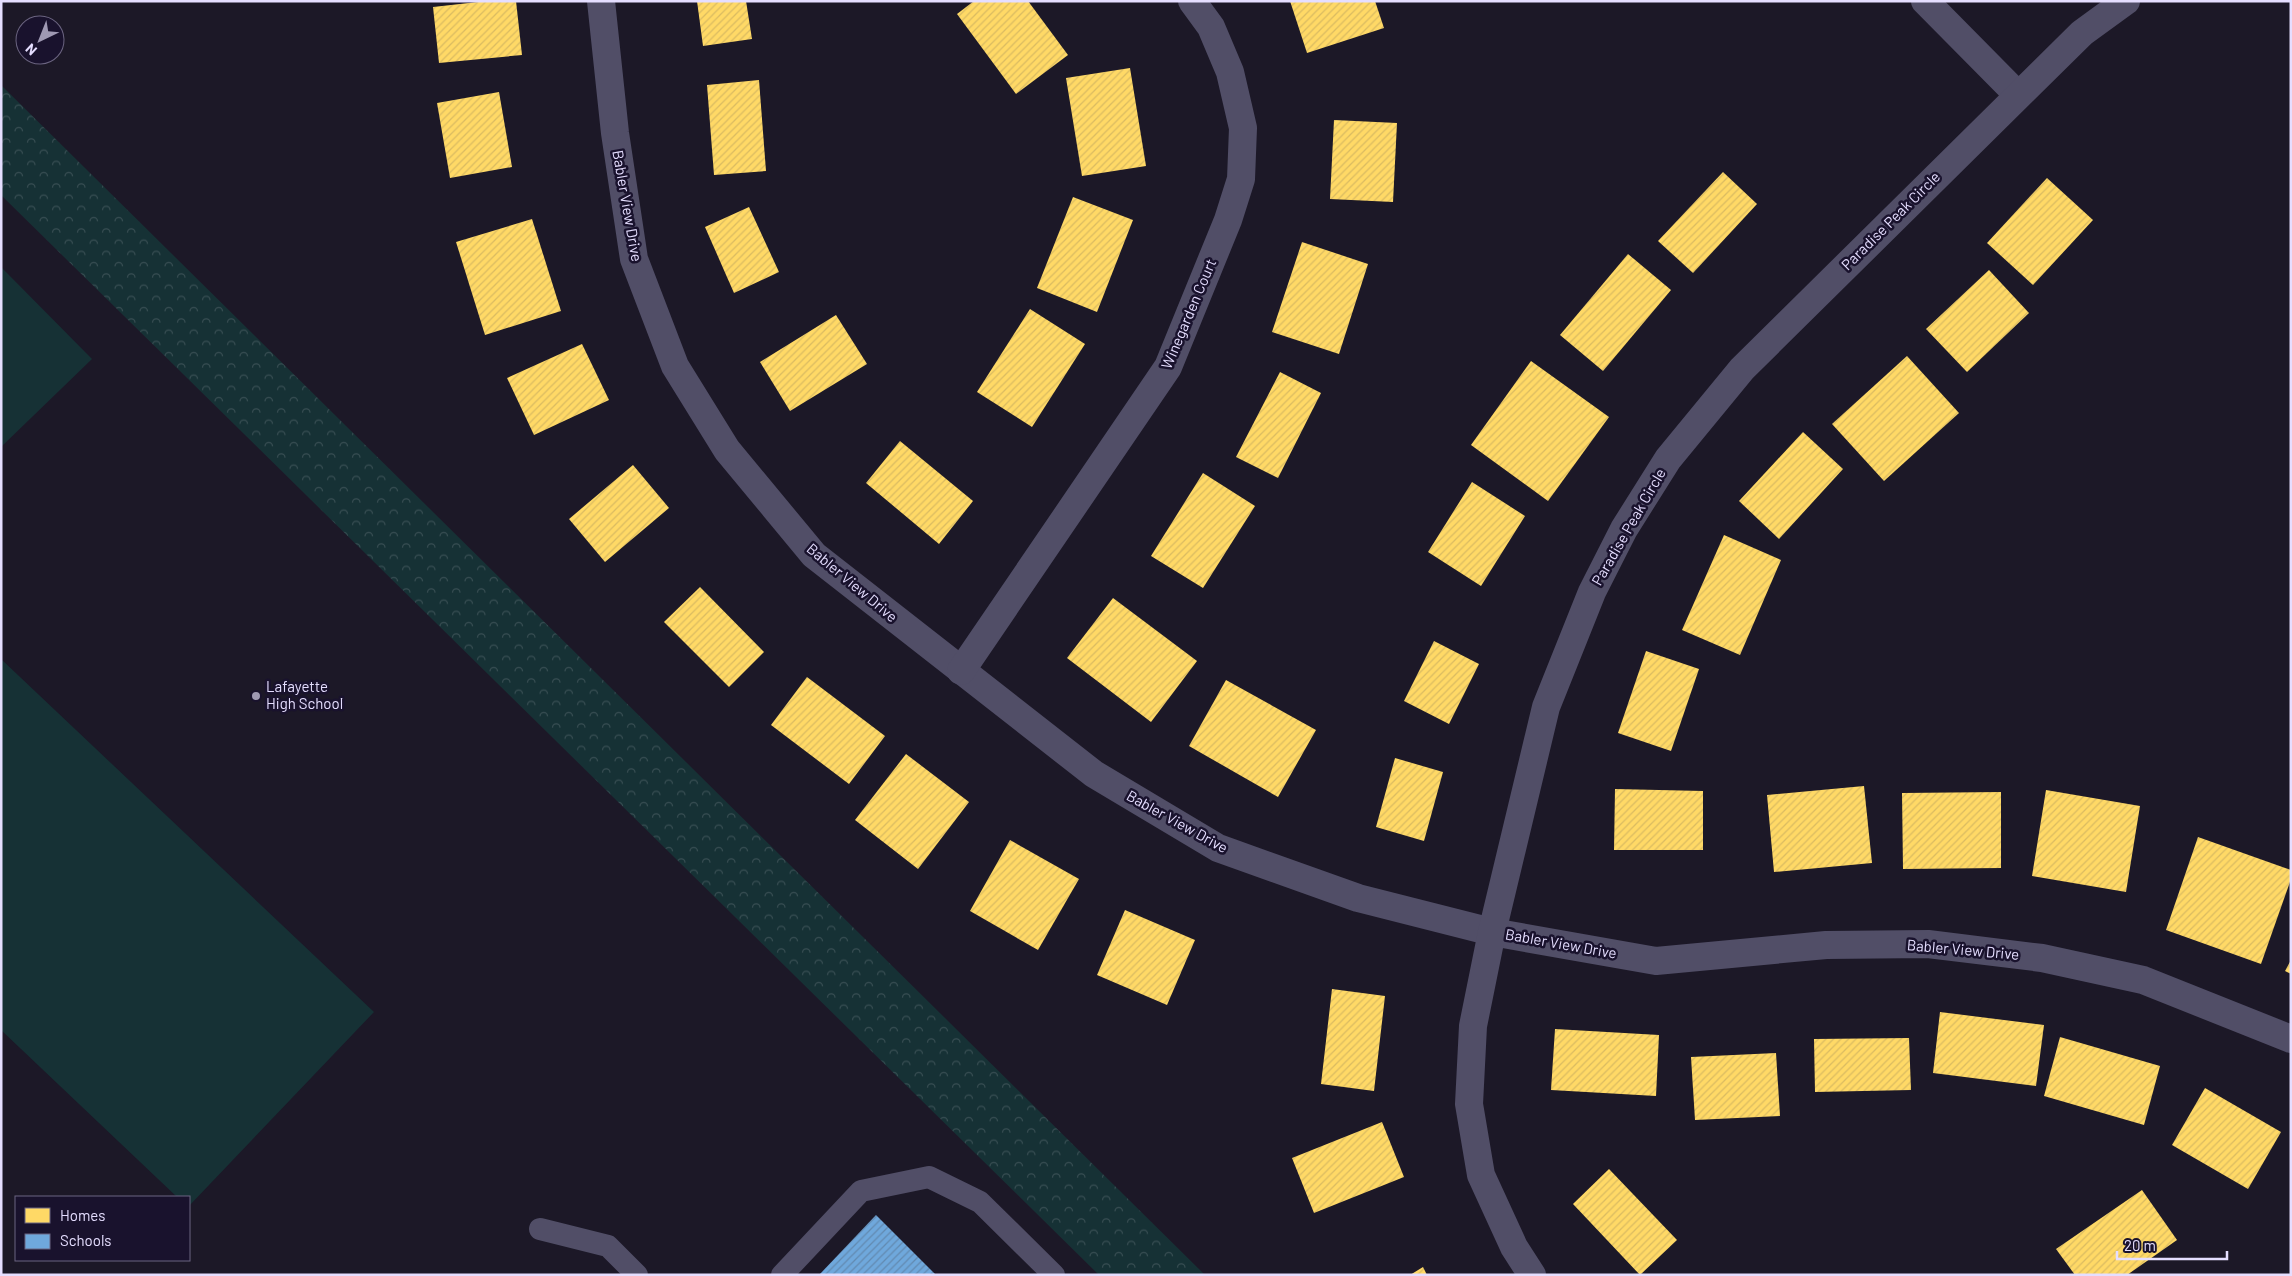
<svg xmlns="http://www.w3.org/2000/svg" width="2292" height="1276" viewBox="0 0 2292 1276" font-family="Barlow,sans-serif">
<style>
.forest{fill:url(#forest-crowns)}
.garden{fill:#163135}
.homes{fill:url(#homes-hatch)}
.schools{fill:url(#schools-hatch)}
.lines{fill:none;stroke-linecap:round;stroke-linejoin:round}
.service{stroke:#514e67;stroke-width:22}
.minor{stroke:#514e67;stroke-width:28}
.poi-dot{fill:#9f99b3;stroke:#19122d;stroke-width:2}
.labels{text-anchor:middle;stroke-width:5;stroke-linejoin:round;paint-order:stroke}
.street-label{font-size:15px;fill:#e5deff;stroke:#19122d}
.poi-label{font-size:15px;fill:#e5deff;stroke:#19122d;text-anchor:start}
</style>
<defs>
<pattern id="forest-crowns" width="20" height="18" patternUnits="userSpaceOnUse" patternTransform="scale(1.25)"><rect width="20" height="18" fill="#163135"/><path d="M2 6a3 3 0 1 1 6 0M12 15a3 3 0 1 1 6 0" fill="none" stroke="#384e53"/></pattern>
<pattern id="homes-hatch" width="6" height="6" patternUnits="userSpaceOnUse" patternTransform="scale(1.25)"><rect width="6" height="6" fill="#ffd966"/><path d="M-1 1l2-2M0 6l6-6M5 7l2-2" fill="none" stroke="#dabb61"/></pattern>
<pattern id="schools-hatch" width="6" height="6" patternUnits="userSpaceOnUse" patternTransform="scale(1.25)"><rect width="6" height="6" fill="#6fa8dc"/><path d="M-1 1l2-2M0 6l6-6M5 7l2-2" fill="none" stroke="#628ab1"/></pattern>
</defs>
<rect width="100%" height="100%" fill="#1c1827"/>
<polygon class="forest" points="1,85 1205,1275 1099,1275 1,195"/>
<g class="garden">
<polygon points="1,267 92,359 1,447"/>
<polygon points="1,659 374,1012 189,1206 189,1197 177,1197 1,1030"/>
</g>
<g class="homes">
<polygon points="487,1 516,1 522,55 439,63 433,7"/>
<polygon points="697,1 746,1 752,39 703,46"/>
<polygon points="974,1 1028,1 1068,55 1016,94 957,14"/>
<polygon points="1290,1 1375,1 1384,28 1307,53"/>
<polygon points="1130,68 1146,166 1082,176 1066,78"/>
<polygon points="759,80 766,171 714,175 707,85"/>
<polygon points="499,92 512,167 450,178 437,103"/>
<polygon points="1334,120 1397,123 1393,202 1330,199"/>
<polygon points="1723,172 1757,204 1693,273 1658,241"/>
<polygon points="2047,178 2093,220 2033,285 1987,243"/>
<polygon points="1073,197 1133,220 1097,312 1037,288"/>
<polygon points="749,207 779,272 734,293 705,227"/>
<polygon points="532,219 561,311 485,335 456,242"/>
<polygon points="1302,242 1368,264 1339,354 1272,332"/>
<polygon points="1628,254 1671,290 1603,371 1560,335"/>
<polygon points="1989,270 2029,313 1967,372 1926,329"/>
<polygon points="1030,309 1085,344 1032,427 977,392"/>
<polygon points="836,315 867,364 790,411 760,362"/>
<polygon points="582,344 609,400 534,435 507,378"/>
<polygon points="1907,356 1959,413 1884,481 1832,424"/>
<polygon points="1531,361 1609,417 1548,501 1471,445"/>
<polygon points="1280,372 1321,393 1278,478 1236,457"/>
<polygon points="1803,432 1843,469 1779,539 1739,501"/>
<polygon points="900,441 973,501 939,544 866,483"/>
<polygon points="633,465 669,508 605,562 569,519"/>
<polygon points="1203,473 1255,506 1203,588 1151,556"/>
<polygon points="1472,482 1525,516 1481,586 1428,552"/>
<polygon points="1724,535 1781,560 1740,655 1682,630"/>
<polygon points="700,587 764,652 729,687 664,622"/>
<polygon points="1113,598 1197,661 1151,722 1067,658"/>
<polygon points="1434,641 1479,664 1449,724 1404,701"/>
<polygon points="1646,651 1699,669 1671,751 1618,733"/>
<polygon points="807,677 885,736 849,784 771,725"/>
<polygon points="1226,680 1316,730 1278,797 1189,746"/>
<polygon points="906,754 969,802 918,869 855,820"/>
<polygon points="1395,758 1443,772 1424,841 1376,827"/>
<polygon points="1864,786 1872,863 1774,872 1767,795"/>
<polygon points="1615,789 1703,791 1703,850 1614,850"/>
<polygon points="2046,790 2140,806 2126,892 2032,876"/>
<polygon points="2001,792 2001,868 1903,869 1902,793"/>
<polygon points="2198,837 2291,870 2291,879 2261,964 2166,930"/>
<polygon points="1010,840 1079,879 1038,950 970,911"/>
<polygon points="1125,910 1195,940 1167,1005 1097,975"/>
<polygon points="2291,960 2291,974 2285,971"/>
<polygon points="1332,989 1385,996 1374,1091 1321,1084"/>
<polygon points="1940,1012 2044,1025 2036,1086 1933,1073"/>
<polygon points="1555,1029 1659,1035 1656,1096 1551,1090"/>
<polygon points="2060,1037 2160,1066 2144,1125 2044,1096"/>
<polygon points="1909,1038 1911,1090 1815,1092 1814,1039"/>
<polygon points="1776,1053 1780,1116 1695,1120 1691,1057"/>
<polygon points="2205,1088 2281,1132 2248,1189 2172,1145"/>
<polygon points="1382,1122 1404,1177 1314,1213 1292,1158"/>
<polygon points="1609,1169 1677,1240 1640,1275 1573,1204"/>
<polygon points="2142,1190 2177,1240 2127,1275 2075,1275 2056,1249"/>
<polygon points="1423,1267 1427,1275 1410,1275"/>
</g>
<polygon class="schools" points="876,1215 936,1275 819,1275"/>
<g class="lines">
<g class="service">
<polyline points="540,1229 608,1246 637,1275"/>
<polyline points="782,1275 861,1191 929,1177 980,1202 1054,1275"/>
</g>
<g class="minor">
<polyline points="601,1 615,133 634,259 675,366 727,450 814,555 1094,774 1218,848 1358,898 1492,932 1656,961 1826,945 1928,944 2042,958 2143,980 2291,1039"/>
<polyline points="1925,1 2018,95"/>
<polyline points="961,671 1168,367 1228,220 1241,179 1243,128 1230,72 1211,27 1192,1"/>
<polyline points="1532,1275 1514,1247 1481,1175 1469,1104 1473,1026 1492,932 1546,707 1592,592 1624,529 1668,459 1742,369 2082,33 2126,1"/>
</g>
</g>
<circle class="poi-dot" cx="256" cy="696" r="5"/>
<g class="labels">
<g class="street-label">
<text transform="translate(627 206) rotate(80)" y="5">Babler View Drive</text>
<text transform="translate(1891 221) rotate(-45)" y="5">Paradise Peak Circle</text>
<text transform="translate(1189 314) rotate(-67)" y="5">Winegarden Court</text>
<text transform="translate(1629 527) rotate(-60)" y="5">Paradise Peak Circle</text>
<text transform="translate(852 583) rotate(40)" y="5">Babler View Drive</text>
<text transform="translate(1177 822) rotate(29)" y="5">Babler View Drive</text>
<text transform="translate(1561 944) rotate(10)" y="5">Babler View Drive</text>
<text transform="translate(1963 950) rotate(5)" y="5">Babler View Drive</text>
</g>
<g class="poi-label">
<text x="266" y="692">Lafayette<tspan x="266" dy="17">High School</tspan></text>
</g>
</g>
<rect width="2292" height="1276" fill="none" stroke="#e5deff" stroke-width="5"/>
<rect x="15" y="1196" width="175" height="65" fill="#19122d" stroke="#6b6481"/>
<rect x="25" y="1208" width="25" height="15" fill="#ffd966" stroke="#6b6481"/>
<text x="60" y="1221" font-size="15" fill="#e5deff">Homes</text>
<rect x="25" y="1234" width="25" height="15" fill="#6fa8dc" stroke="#6b6481"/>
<text x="60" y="1246" font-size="15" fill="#e5deff">Schools</text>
<g transform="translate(40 40) rotate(223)"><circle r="24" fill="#19122d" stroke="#6b6481"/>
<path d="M0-4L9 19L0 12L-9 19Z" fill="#9f99b3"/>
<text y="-8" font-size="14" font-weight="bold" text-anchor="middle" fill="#e5deff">N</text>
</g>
<path d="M2117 1251v8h110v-8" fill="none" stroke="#e5deff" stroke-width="2.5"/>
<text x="2124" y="1251" font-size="15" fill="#e5deff" stroke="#19122d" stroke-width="4" paint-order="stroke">20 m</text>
</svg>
